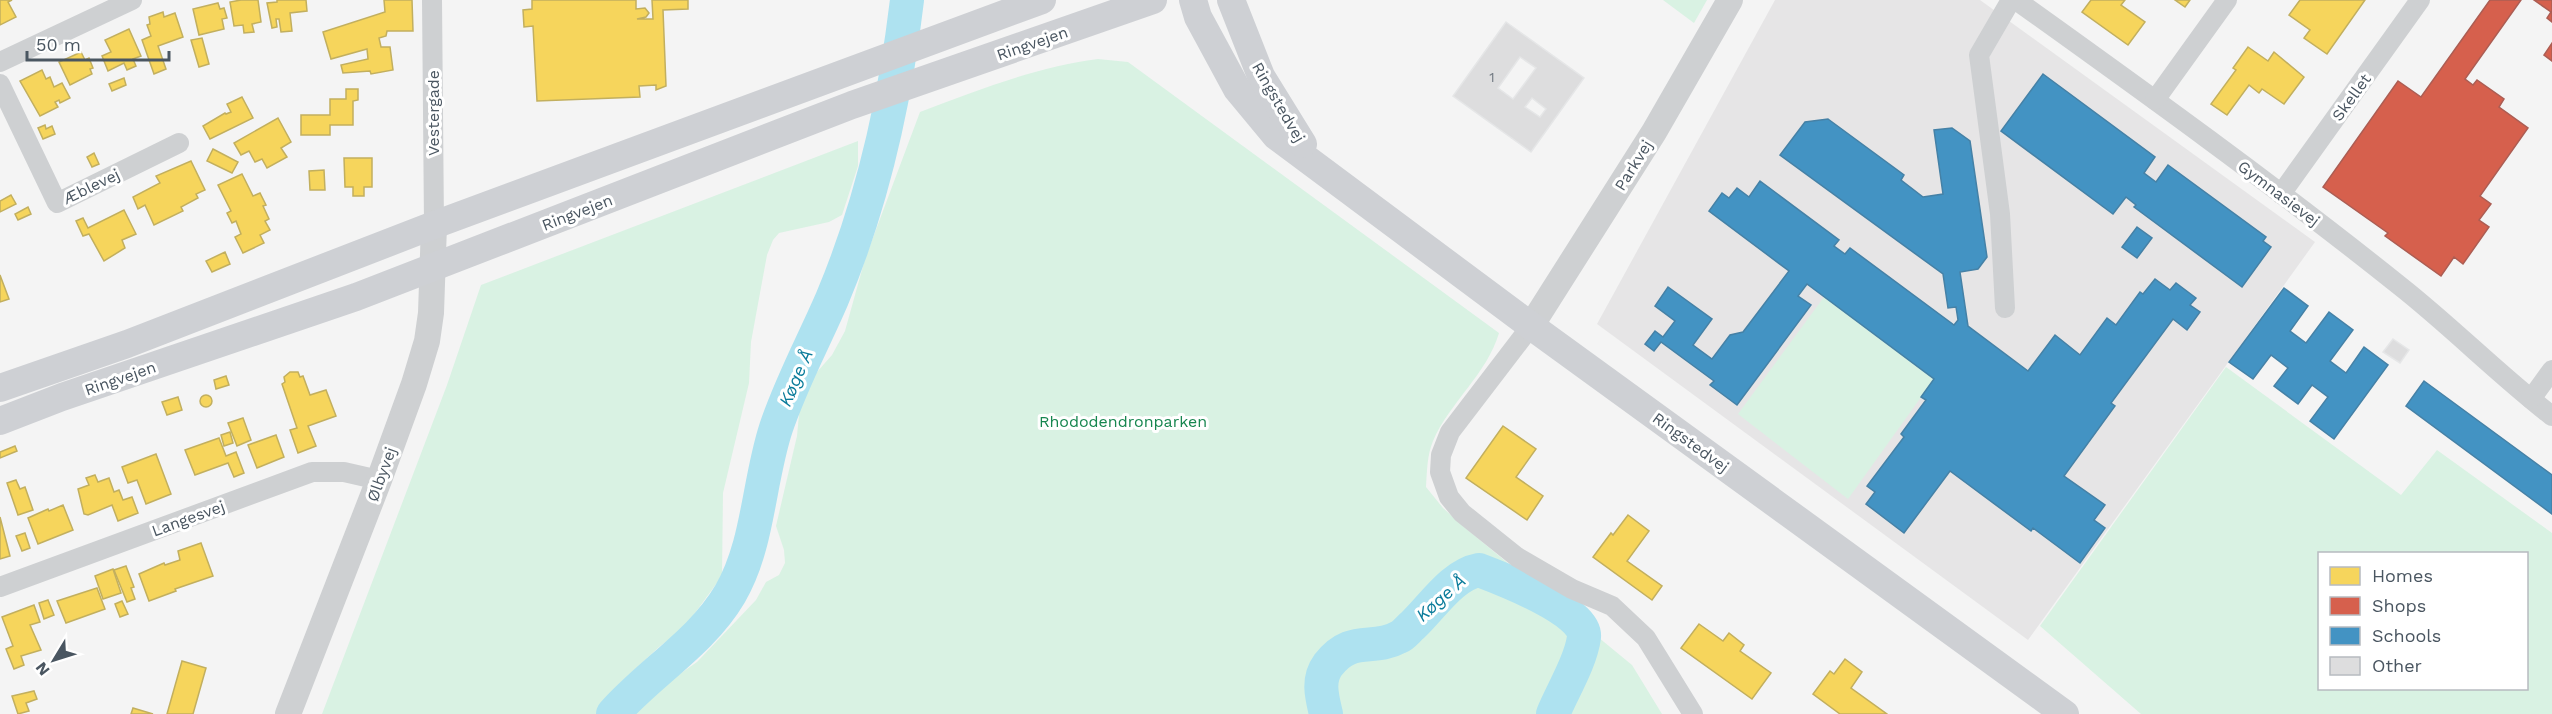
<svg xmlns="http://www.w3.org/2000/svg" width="2552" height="714" viewBox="0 0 2552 714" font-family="'Work Sans',sans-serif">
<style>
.education{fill:#e6e5e6}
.green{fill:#d9f2e3;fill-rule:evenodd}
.homes{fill:#f6d55c;stroke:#c2af5e;stroke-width:1.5}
.shops{fill:#d6604d;stroke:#ac5d53;stroke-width:1.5}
.schools{fill:#4393c3;stroke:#4581a6;stroke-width:1.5}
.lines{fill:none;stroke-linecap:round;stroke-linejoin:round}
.river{stroke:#aee2f0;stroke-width:34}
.building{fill:#ddddde;stroke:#e5e6e7;stroke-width:1.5;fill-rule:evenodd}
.minor{stroke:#ced0d2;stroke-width:20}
.tertiary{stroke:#ced0d2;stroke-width:26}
.secondary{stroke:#ced0d4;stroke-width:28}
.labels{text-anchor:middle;stroke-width:6;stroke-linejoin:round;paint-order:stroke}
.number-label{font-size:14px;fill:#707881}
.street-label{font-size:16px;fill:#4a5661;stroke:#fff}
.park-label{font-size:16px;fill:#17864f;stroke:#fff}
.water-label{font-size:18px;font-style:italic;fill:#0c7c9b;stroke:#fff}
</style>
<rect width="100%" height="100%" fill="#f4f4f4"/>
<polygon class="education" points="1775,0 1980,0 2315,242 2028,640 1597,324"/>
<g class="green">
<polygon points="1663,0 1707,0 1694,23"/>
<path d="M1098 59 1128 62 1499 333C1487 374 1450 402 1433 441 1427 455 1427 472 1426 487L1443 508 1464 527 1632 665 1662 714H634L661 687 697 662 756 600 766 582 779 575 785 563 784 550 776 526 797 436 800 404 809 381 832 355 845 331 865 259 920 112C978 90 1036 67 1098 59Z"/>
<polygon points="858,141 858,166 842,215 829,222 779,233 773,240 767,255 751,342 749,383 723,493 722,576 684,628 659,647 620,683 596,714 322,714 447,385 481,285"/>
<polygon points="1824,297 1934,379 1848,499 1738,414"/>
<path d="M2226 367 2401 495 2437 450 2552 533V714H2141L2040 626ZM2320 554H2526V688H2320Z"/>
</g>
<g class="homes">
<polygon points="0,0 12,0 8,2 16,17 0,25"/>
<polygon points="241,0 258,0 261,22 252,24 254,32 244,33 243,25 234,26 230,2"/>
<polygon points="277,0 306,0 307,11 290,13 292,31 281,32 279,19 276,19 277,27 272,28 267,3 277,2"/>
<polygon points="384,0 412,0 413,31 387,31 386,36 379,38 381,47 390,47 393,70 371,74 370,71 343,73 341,65 368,59 367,49 331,59 323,32 385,12"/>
<polygon points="532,0 636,0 636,9 645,8 649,13 646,17 637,19 653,19 652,0 688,0 688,9 663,10 666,86 656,90 656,85 639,86 640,97 537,101 533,26 524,27 523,10 532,9"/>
<polygon points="2091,0 2125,0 2121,5 2145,22 2128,45 2082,12"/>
<polygon points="2175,0 2190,0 2185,7"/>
<polygon points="2300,0 2365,0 2327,54 2304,38 2310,30 2289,15"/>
<polygon points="218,3 220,9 224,8 227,18 222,19 224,29 199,35 193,9"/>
<polygon points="163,12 164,17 175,13 183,37 158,46 166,69 154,74 142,40 151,36 147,25 150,24 149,17"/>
<polygon points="129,29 141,56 133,59 136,66 127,70 124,63 108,71 102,56 111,52 105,40"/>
<polygon points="202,38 209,64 199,67 191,40"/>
<polygon points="2248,47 2268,61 2274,52 2304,77 2284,104 2262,89 2259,93 2249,85 2227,115 2211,104 2236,70 2233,68"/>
<polygon points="81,52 85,60 89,58 93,68 90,69 92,74 70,85 59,62"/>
<polygon points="42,70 46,79 50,77 54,87 62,83 70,98 60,103 59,100 55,102 58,107 40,116 20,81"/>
<polygon points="124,78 126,85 112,91 109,84"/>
<polygon points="346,89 358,89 358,100 353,101 353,125 330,125 330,135 301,135 301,115 330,115 330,99 346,99"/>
<polygon points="242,97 253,118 210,139 203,126 225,113 226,114 231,112 227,104"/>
<polygon points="278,118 291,142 281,148 287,157 267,168 262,159 255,162 249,151 241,155 234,143"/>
<polygon points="45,125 46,129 52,126 55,134 43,139 38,128"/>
<polygon points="213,149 238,162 232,173 207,161"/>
<polygon points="94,153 99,164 92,167 87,157"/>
<polygon points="344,158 372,158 372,187 364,187 364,196 353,196 353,187 345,187"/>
<polygon points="191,161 205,190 196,194 198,198 181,207 183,211 154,225 145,205 138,209 133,197 160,183 156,176"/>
<polygon points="324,170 325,190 310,190 309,171"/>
<polygon points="242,174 253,196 260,193 266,205 263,206 269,219 265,221 270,230 260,235 264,243 243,253 235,237 241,234 236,221 232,223 227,213 231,211 218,185"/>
<polygon points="11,195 16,204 0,212 0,201"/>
<polygon points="28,207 31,214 18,220 15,214"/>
<polygon points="124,210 136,234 122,240 125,248 104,261 89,234 83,236 76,221 83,218 88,228"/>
<polygon points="225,252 230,264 212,272 206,261"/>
<polygon points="0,275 9,299 0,302"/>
<polygon points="290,372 298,372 300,377 303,376 310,395 326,390 336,416 308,426 316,446 298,453 290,430 297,428 282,384 285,382 284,377"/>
<polygon points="226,376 229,385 216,389 214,380"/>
<circle cx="206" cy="401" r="6"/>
<polygon points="178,397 182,410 167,415 162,402"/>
<polygon points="243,418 251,440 237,446 228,423"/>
<polygon points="1503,426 1536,449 1516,477 1543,496 1527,520 1466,478"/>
<polygon points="230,432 233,443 224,446 221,435"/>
<polygon points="276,435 284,457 257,468 248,445"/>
<polygon points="219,438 226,456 236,452 244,473 234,477 228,463 195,475 185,450"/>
<polygon points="15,446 17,451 0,458 0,452"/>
<polygon points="156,454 171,494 146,504 137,480 128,483 122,467"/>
<polygon points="95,475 98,482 109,478 114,492 119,490 123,500 132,497 138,513 118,521 112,505 88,515 84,514 78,489 89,485 86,478"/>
<polygon points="16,480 20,489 25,487 33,510 18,515 7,483"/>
<polygon points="63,505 73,530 38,544 28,518 48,509 49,511"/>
<polygon points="1628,515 1649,531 1627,561 1662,586 1652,600 1593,557 1611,533 1613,535"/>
<polygon points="0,517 10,556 0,559"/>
<polygon points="25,533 30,548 22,551 16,536"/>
<polygon points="201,543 213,576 175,589 176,591 149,601 139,574 164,563 165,565 180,560 178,551"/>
<polygon points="126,566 134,587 131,588 135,599 127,602 114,570"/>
<polygon points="113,569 121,593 103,599 95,576"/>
<polygon points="97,588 105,609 66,623 57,601"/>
<polygon points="48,600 54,615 44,619 39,603"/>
<polygon points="122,601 128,614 120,617 115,604"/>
<polygon points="34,605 40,622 30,625 41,650 21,656 24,665 14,669 6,649 13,646 2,617"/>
<polygon points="1699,624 1723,641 1729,633 1744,645 1740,651 1771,673 1752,699 1681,648"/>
<polygon points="1845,659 1862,672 1851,688 1887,714 1840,714 1813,694 1830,671 1834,674"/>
<polygon points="182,661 206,668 193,714 167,714"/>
<polygon points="34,691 37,699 26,703 29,711 18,714 12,696"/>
<polygon points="133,708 153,714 131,714"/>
</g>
<g class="shops">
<polygon points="2490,0 2521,0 2465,79 2473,85 2477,80 2504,99 2499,107 2528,128 2480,196 2491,204 2479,220 2489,227 2463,264 2454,257 2441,276 2385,236 2388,233 2323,187 2398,81 2421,97"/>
<polygon points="2534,0 2552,0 2552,22 2547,18 2551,12"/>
<polygon points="2552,43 2552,61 2544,55"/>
</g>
<g class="schools">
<polygon points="2043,74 2155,157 2144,173 2156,182 2168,165 2266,237 2263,241 2271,247 2242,287 2134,207 2136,205 2126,197 2113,214 2001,131"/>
<polygon points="1828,119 1904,175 1901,180 1923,197 1943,194 1934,130 1952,128 1970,141 1987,257 1978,269 1960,272 1968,326 2028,371 2055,335 2080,355 2107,318 2116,325 2140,292 2143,294 2155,279 2170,290 2176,283 2196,298 2190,305 2200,312 2187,330 2173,319 2111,403 2115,406 2064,476 2105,505 2094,520 2105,528 2080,563 2033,528 2031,531 1950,471 1904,533 1866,504 1875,492 1867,486 1904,437 1901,434 1926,400 1921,397 1934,379 1807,284 1798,296 1811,305 1737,405 1710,385 1714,381 1661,342 1654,351 1645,344 1655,331 1663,337 1675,321 1655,306 1668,287 1712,319 1693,345 1712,359 1730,335 1743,332 1789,271 1709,211 1722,193 1729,198 1737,188 1749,197 1760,181 1839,240 1834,246 1845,254 1850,248 1954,325 1958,320 1956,307 1948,308 1943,274 1780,155 1805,122"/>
<polygon points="2137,227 2152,238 2137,258 2122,247"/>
<polygon points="2284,288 2308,306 2290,331 2306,343 2329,312 2353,330 2330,361 2346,373 2364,347 2388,365 2334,439 2310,421 2328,397 2312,385 2298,404 2274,386 2288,368 2271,355 2253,379 2229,362"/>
<polygon points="2424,381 2552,475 2552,514 2406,406"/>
</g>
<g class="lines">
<g class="river">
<path d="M613 714C650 672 701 643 730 594 759 544 758 483 776 428 791 383 813 343 832 299 872 204 895 102 907 0"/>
<path d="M1326 714C1322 697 1317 680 1328 665 1352 634 1372 652 1399 637 1404 635 1408 629 1413 625 1433 606 1452 575 1479 570 1500 578 1587 611 1584 637 1581 661 1562 692 1553 714"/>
</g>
</g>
<g class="building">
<path d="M1506 22 1584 78 1531 152 1453 96ZM1520 57 1536 68 1513 99 1498 88ZM1532 98 1546 109 1540 117 1525 107Z"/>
<polygon points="2393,339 2409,350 2400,363 2383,352"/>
</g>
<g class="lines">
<g class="minor">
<polyline points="432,0 434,225"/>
<path d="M2016 0C2146 93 2275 186 2400 286 2452 327 2499 375 2552 416"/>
<polyline points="0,62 132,0"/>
<polyline points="0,84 57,203 179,143"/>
<polyline points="2155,100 2227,0"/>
<polyline points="2281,194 2420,0"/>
<polyline points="2005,308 2000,214 1979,55 2011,0"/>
<polyline points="1531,326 1450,432 1441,455 1440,472 1449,497 1462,513 1517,557 1572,589 1612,606 1646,638 1693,714"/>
<polyline points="2531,399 2552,370"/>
<polyline points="0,587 312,472 344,472 379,480"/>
</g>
<g class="tertiary">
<polyline points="1531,326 1654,132 1730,0"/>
<polyline points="288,714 379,480 414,384 427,341 431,313 434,225"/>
</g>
<g class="secondary">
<polyline points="1193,0 1198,17 1237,89 1276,136 1531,326 2065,714"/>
<polyline points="1231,0 1261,76 1303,144"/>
<polyline points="0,388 127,344 434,225 1042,0"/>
<polyline points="0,421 62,397 356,297 852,105 1153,0"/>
</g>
</g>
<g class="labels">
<g class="number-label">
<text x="1492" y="82">1</text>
</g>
<g class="street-label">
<text transform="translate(1032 43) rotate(-19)" y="6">Ringvejen</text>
<text transform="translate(2351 97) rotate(-54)" y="6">Skellet</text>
<text transform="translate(1279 102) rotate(60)" y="6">Ringstedvej</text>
<text transform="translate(433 113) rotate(-90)" y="6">Vestergade</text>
<text transform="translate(1633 165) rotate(-58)" y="6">Parkvej</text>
<text transform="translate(91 186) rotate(-26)" y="6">Æblevej</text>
<text transform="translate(2279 193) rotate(37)" y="6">Gymnasievej</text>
<text transform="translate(577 212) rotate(-21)" y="6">Ringvejen</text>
<text transform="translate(120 378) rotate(-19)" y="6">Ringvejen</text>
<text transform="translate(1691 442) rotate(36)" y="6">Ringstedvej</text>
<text transform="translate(381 474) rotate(-70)" y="6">Ølbyvej</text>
<text transform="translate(188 518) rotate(-20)" y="6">Langesvej</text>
</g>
<g class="park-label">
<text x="1123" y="427">Rhododendronparken</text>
</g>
<g class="water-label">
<text transform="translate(796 378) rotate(-67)" y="6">Køge Å</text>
<text transform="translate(1441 598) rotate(-42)" y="6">Køge Å</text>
</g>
</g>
<rect x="2318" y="552" width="210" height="138" fill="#ffffff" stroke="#b7bbc0" stroke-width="1.5"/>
<rect x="2330" y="567" width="30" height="18" fill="#f6d55c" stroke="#b7bbc0" stroke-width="1.5"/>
<text x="2372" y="582" font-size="18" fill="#4a5661">Homes</text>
<rect x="2330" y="597" width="30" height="18" fill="#d6604d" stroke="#b7bbc0" stroke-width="1.5"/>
<text x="2372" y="612" font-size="18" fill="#4a5661">Shops</text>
<rect x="2330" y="627" width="30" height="18" fill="#4393c3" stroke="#b7bbc0" stroke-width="1.5"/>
<text x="2372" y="642" font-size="18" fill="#4a5661">Schools</text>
<rect x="2330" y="657" width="30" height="18" fill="#ddddde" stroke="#b7bbc0" stroke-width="1.5"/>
<text x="2372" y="672" font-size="18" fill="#4a5661">Other</text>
<g transform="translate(54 660) rotate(232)" stroke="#ffffff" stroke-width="4.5" paint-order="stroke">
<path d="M0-4.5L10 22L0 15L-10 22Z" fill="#4a5661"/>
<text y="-9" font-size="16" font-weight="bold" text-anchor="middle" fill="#4a5661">N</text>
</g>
<path d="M27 51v9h142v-9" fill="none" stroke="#4a5661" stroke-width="3"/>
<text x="36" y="51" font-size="18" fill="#4a5661" stroke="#ffffff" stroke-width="4.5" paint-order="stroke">50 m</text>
</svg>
